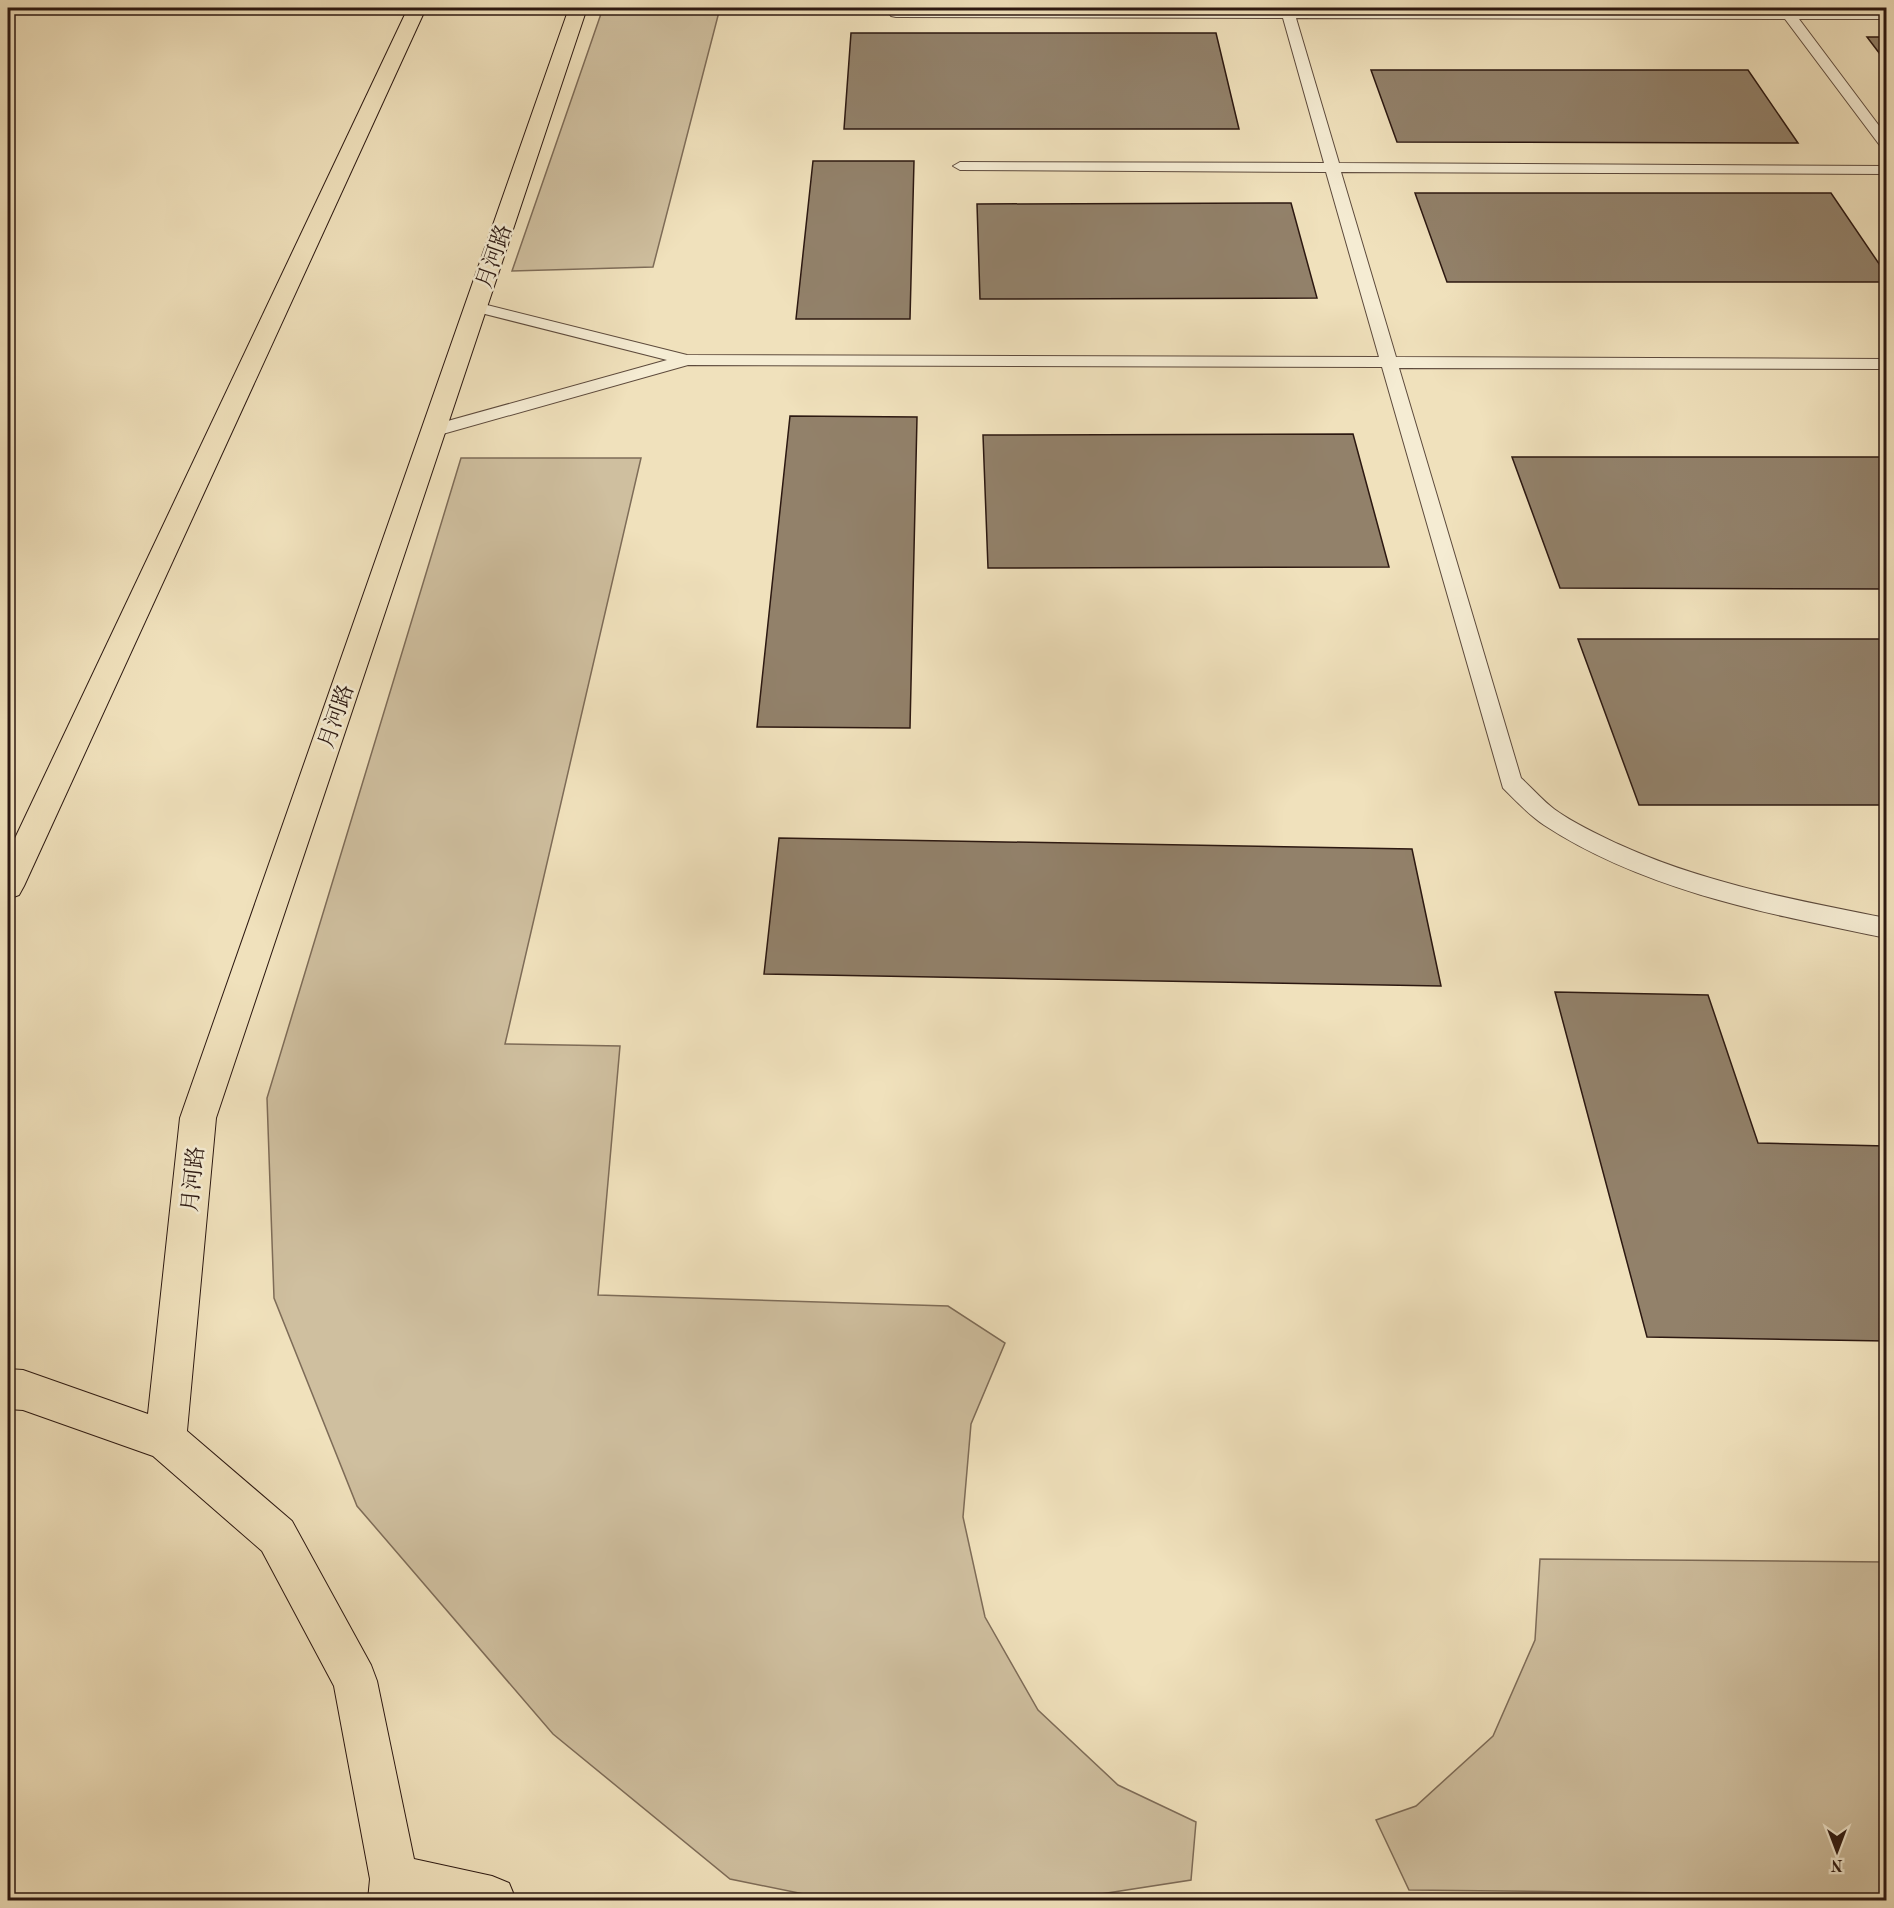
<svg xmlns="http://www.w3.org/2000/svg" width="1894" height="1908" viewBox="0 0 1894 1908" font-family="'Old Standard TT','Noto Serif SC',serif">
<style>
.green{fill:#cfbf9f;stroke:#7e6c58;stroke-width:1.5}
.building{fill:#92816a;stroke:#2c1811;stroke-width:1.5}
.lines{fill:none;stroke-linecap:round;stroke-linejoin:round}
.lane-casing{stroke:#5d4a3c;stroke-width:2}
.primary-casing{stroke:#2c1811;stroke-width:2}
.lane{fill:#f5ecd3;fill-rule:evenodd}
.primary{fill:#f0e1bc;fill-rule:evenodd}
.labels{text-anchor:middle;stroke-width:5;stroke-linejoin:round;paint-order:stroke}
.street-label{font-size:22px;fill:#2c1811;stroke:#f5ecd3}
</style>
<rect width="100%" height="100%" fill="#f0e1bc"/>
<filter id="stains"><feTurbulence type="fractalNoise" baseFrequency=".00333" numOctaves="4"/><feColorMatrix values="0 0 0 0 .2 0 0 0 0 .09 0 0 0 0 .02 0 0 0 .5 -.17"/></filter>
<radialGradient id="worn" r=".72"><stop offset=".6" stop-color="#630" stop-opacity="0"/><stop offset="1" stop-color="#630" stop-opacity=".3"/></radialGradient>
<g class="green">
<polygon points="603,8 720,8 653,267 512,271"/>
<polygon points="461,458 641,458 505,1044 620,1046 598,1295 948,1306 1005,1343 971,1424 963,1517 985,1617 1038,1710 1118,1785 1196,1822 1191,1880 1062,1900 833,1900 730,1879 553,1734 357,1506 274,1298 267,1098"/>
<polygon points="1540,1559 1886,1562 1886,1895 1409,1890 1376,1820 1416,1806 1493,1736 1535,1640"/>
</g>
<g class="building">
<polygon points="851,33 1216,33 1239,129 844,129"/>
<polygon points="1867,37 1886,37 1886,62"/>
<polygon points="1371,70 1748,70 1798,143 1397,142"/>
<polygon points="813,161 914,161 910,319 796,319"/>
<polygon points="1415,193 1831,193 1886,274 1886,282 1447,282"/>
<polygon points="1291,203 1317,298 980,299 977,204"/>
<polygon points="790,416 917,417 910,728 757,727"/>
<polygon points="1353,434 1389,567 988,568 983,435"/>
<polygon points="1512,457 1886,457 1886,589 1560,588"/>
<polygon points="1578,639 1886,639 1886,805 1639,805"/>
<polygon points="779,838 1412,849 1441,986 764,974"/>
<polygon points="1555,992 1708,995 1758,1143 1886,1146 1886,1341 1647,1337"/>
</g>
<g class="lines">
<defs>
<path id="lane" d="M1778 8H1790L1793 11H1886V19H1799L1886 135V148L1881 147 1785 19 1296 18 1339 163 1886 166V174L1341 172 1396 357 1886 359V369L1399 368 1521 778C1532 788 1542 800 1554 809 1573 823 1597 834 1618 844 1703 883 1795 900 1886 918V938C1769 914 1645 891 1544 825 1529 815 1516 801 1503 788L1382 367 688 365 432 437 426 435 423 431 426 427 667 360 469 310 467 307 475 302 687 355 1379 357 1326 172 960 170 953 166 960 162 1324 163 1283 18 896 17 891 16 889 13 891 10 1780 11Z"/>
<g id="primary">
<polygon points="408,8 426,8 24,886 19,895 8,899 8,853"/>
<polygon points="569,8 587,8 216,1118 187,1431 292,1521 371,1665 377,1681 414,1859 492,1876 509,1883 516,1900 368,1900 370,1879 334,1686 262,1551 153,1456 23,1410 8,1409 8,1369 23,1370 148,1414 180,1118"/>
</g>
</defs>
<use href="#lane" class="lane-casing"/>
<use href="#primary" class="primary-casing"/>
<use href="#lane" class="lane"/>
<use href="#primary" class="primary"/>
</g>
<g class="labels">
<g class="street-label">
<text transform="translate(493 256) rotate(-71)" y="8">月河路</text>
<text transform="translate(335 716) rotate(-71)" y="8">月河路</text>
<text transform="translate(192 1179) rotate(-84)" y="8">月河路</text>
</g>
</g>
<rect width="1894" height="1908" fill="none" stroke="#f0e1bc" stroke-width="30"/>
<rect x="9" y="9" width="1876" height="1890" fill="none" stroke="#2c1811" stroke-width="3"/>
<rect x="15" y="15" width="1864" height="1878" fill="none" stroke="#2c1811" stroke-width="1.5"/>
<g transform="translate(1837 1851) rotate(180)" stroke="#f5ecd3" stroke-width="4.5" paint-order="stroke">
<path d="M0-4.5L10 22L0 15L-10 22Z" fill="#2c1811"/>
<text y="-9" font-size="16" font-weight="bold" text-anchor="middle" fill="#2c1811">N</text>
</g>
<rect width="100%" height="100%" filter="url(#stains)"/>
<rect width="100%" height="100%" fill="url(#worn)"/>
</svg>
